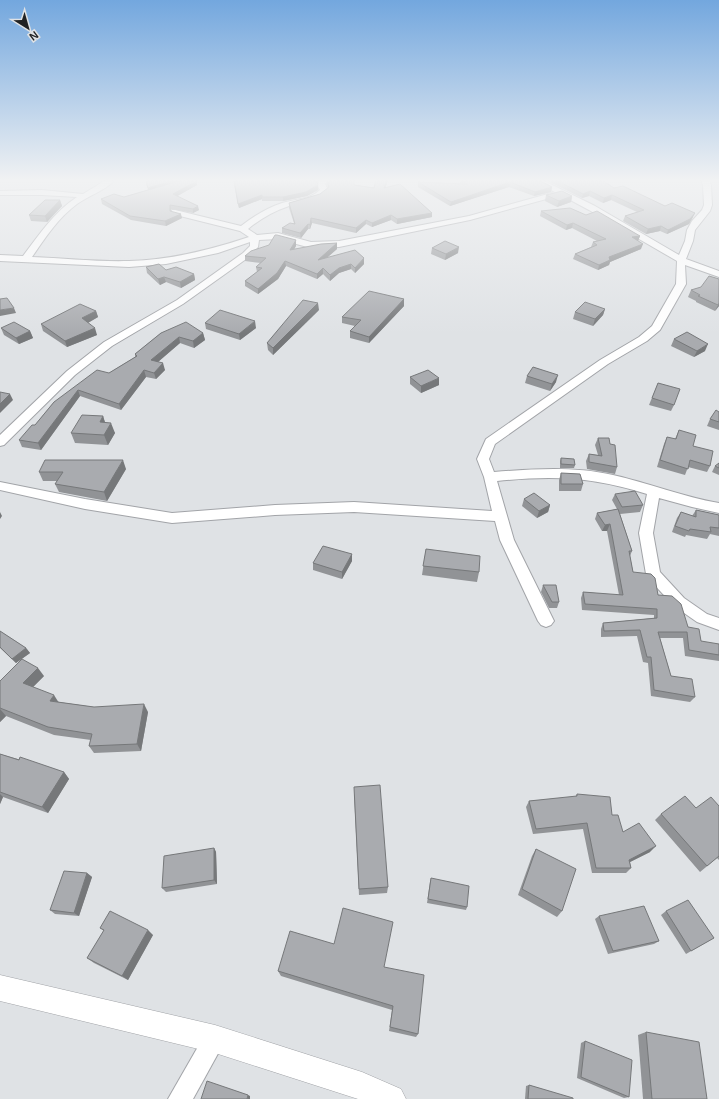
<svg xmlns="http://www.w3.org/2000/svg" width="719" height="1099" viewBox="0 0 719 1099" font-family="Arial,sans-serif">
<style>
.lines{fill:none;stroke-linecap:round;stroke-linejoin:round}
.minor-casing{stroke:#a2a4a8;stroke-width:2}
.tertiary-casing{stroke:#a2a4a8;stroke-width:1}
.minor{fill:#fff;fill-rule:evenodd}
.tertiary{fill:#fff;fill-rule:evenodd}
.wall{fill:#919396}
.shaded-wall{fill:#76787a}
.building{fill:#a9abaf;stroke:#76787a}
</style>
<rect width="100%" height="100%" fill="#dfe2e5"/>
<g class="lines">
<defs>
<g id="minor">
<path d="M106 180 114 181C104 191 88 196 77 204 58 218 45 238 32 257 64 258 97 262 129 261 171 260 210 250 249 237L240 231 172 214V210H175L241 226C254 216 267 208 282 203 295 199 310 200 320 190L317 184 321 180H329L325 184 328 190C318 203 303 201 289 206 274 211 260 219 248 229L257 235 278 233 311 242 339 241 469 216 555 192 532 180H542L595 206 679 255 685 241 687 230 692 221 702 210 704 205 703 185 701 180H709L711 185 712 205 710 211 695 230 693 241 686 259 719 271V277L685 265 686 284 660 330 647 341 608 364 495 444 489 459 494 472C534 469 574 466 613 475 649 483 683 497 719 503V513L692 507 659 498 653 533 660 572 684 598 707 614 719 618V630L697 622 674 606 648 578 646 574 639 533 647 494C593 477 554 475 497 481L514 540 554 621 551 625 546 627 541 625 538 621 500 540 495 521 354 512 275 515 172 523 85 509 0 490V482L85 499 172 513 275 505 354 502 492 511 484 477 477 459 486 439 600 360 639 337 652 326 676 284 677 261 589 210 561 195 470 220 339 247 311 248 278 239 259 240 258 247 249 257 183 304 112 346 75 375 4 445 0 446V435L67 371 104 342 177 300 243 253 250 246V242L218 253 166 264 129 267 0 261V255L23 256C39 235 54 212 77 197L42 195H0V191L42 190 83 194Z"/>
<polygon points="215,1028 223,1031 226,1039 193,1099 168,1099 207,1031"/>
</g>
<polygon id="tertiary" points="0,975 215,1025 362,1072 401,1089 406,1099 358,1099 215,1053 0,1001"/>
</defs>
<use href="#minor" class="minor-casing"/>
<use href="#tertiary" class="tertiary-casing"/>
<use href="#minor" class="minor"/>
<use href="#tertiary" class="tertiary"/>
</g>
<g class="wall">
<polygon points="233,180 319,180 317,182 318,190 307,196 283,201 262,201 262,199 239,208"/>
<polygon points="327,180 374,188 376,180 388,180 385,188 432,213 432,217 397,224 391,220 372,227 366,224 356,233 312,223 310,229 308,229 301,238 282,233 282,228 294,223 289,208 289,203 320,194 328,188 327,184"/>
<polygon points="461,180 539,180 552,187 551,192 534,196 509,187 450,206 418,187 418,182 462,184 460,183"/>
<polygon points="546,180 602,180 614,188 693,217 689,224 667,234 660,231 646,234 623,221 625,216 637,212 611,200 603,203 589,196 582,198"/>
<polygon points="146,182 197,185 177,196 199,210 193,213 171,209 171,211 182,218 166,226 131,220 102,204 101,199 124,197 148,190"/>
<polygon points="546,195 572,196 571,202 557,207 545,201"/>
<polygon points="60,200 62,206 47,222 31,221 29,215"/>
<polygon points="541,211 586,215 640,236 638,241 641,249 610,262 609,265 598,270 573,259 575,254 591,247 593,242 597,241 572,228 566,230 540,216"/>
<polygon points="337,243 337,249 327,258 364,264 355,273 351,269 339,273 330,281 323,274 317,279 286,266 278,279 258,294 245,286 245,281 257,272 256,267 261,263 245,261 245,256 296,246 294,249"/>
<polygon points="432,248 458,253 445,260 431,254"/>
<polygon points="146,267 194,274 195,280 181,288 166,282 160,285 147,273"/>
<polygon points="691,290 719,306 715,311 696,302 696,301 688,297"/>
<polygon points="404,299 404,306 369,343 350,338 350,331 355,326 342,323 342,317"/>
<polygon points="605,309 603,315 593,326 573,319 575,312"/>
<polygon points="319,310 273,355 268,350 267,343"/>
<polygon points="96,311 98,317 88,323 97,335 67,347 43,331 41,324"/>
<polygon points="205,323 256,328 240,340 206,329"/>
<polygon points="1,328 30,331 33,338 19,344 4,335"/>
<polygon points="161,333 203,333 205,340 194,348 180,343 158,362 165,370 156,379 146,377 121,410 80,396 41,450 22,447 19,440 35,425 54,402 109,373 135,357 135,354"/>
<polygon points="674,339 705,351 694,357 671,346"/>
<polygon points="527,376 556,382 550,391 525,383"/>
<polygon points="410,377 439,385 421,393 410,384"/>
<polygon points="658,383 674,405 671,411 649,405"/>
<polygon points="719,412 719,430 707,426 710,419"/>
<polygon points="103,416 105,422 115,433 108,445 75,443 71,433"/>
<polygon points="679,430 710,466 707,472 688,467 685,475 657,467 664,444 667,437 675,439"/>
<polygon points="598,438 617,467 615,474 587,469 586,461 589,454 598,455 595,445"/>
<polygon points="561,458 575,465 574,468 560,468 560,461"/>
<polygon points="719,463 719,475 712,472 715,466"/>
<polygon points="126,469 107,501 59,492 55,484 57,481 43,481 39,472"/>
<polygon points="561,473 583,484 581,491 559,491 559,480"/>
<polygon points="615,494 643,505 640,512 620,514 632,551 630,556 633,572 658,595 701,641 719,655 719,661 685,656 683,638 660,638 671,676 695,697 690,702 651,696 648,663 643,662 637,636 601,637 601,629 603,623 654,618 654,615 582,610 581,598 583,592 619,595 607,531 602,531 595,519 597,513 617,509 612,500"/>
<polygon points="524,499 550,505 548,512 537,518 522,506"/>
<polygon points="696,510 719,515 719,536 710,534 707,539 686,535 685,537 672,532 677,518 681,512 692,516"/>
<polygon points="426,549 479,572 477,582 422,575"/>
<polygon points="352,554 352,561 342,579 313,570 313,563"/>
<polygon points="543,585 559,602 557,608 549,608 541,592"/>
<polygon points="0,631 26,648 30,653 16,663 0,648"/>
<polygon points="44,676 33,687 59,702 94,707 148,712 141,751 94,753 89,746 91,740 54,735 6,716 0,722 0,681"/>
<polygon points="0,754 64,772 69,779 48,813 3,797 0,804"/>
<polygon points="354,794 388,887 387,893 359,895"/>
<polygon points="577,794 612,815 623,832 650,852 630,862 631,868 626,873 592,873 583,829 533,834 526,807 529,801 575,797"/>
<polygon points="719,806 719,860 717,858 700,872 655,820 661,814 696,808"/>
<polygon points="214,848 216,852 217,884 166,892 162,888"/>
<polygon points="536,849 562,911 557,917 518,895 532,856"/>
<polygon points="87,873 92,877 79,916 55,914 50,910"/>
<polygon points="431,878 467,907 466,910 427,903 430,882"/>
<polygon points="666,911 714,938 686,954 661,915"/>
<polygon points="599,916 659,941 654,944 608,954 595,919"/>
<polygon points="100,928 153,935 128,980 94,963 87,958 104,931"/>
<polygon points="384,967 418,1034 416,1037 389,1031 392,1010 281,976 278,971"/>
<polygon points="646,1032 707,1099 643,1099 638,1035"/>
<polygon points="585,1041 629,1097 624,1098 577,1078 581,1043"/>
<polygon points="529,1085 573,1099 525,1099 526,1086"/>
</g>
<g class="shaded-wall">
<polygon points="176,180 192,180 149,192 148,188"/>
<polygon points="387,180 388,180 384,192 384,188"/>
<polygon points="197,181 197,185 174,198 173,194"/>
<polygon points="510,182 509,187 450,206 451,202"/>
<polygon points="318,185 318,190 307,196 283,201 283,197"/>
<polygon points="552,187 551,192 534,196 535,192"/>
<polygon points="590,191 589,196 582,198 583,194"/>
<polygon points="262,195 262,199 239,208 238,204"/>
<polygon points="612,195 611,200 603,203 604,198"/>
<polygon points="572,196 571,202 557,207 559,201"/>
<polygon points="60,200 62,206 47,222 45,216"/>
<polygon points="198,206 199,210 193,213 193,209"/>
<polygon points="432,213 432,217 397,224 397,219"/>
<polygon points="695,213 693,217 689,224 667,234 668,230"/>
<polygon points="181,214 182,218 166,226 165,221"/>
<polygon points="391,215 391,220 372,227 372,223"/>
<polygon points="311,218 312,223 310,229 310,225"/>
<polygon points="366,220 366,224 356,233 356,228"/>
<polygon points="573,223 572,228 566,230 567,225"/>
<polygon points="308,224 308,229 301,238 300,233"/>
<polygon points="661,226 660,231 646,234 648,229"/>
<polygon points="640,236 638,241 632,237"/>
<polygon points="296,240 296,246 291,255 290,250"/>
<polygon points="337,243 337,249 318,265 318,260"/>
<polygon points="643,244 641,249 610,262 609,265 598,270 599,265 609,257"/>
<polygon points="459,247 458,253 445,260 446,254"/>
<polygon points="364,258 364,264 355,273 355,268"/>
<polygon points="285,261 286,266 278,279 258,294 258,289"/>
<polygon points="351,264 351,269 339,273 330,281 330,275 339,268"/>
<polygon points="323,268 323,274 317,279 317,274"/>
<polygon points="194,274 195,280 181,288 180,282"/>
<polygon points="164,277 166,282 160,285 158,279"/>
<polygon points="404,299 404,306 369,343 369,337"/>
<polygon points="318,303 319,310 273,355 273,348"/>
<polygon points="719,303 719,306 715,311"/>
<polygon points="14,308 16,313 0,316 0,310"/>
<polygon points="605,309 603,315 593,326 595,319"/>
<polygon points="96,311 98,317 84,325 82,318"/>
<polygon points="255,321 256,328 240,340 239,334"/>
<polygon points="95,328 97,335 67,347 65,341"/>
<polygon points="30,331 33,338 19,344 16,338"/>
<polygon points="203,333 205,340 194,348 193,341"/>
<polygon points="179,337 180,343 152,367 151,360"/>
<polygon points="708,344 705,351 694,357 697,351"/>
<polygon points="163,363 165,370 156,379 154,373"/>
<polygon points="144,370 146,377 121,410 119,404"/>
<polygon points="558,375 556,382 550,391 552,384"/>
<polygon points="439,378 439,385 421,393 421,386"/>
<polygon points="78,390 80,396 41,450 38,443"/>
<polygon points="10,394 13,400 0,413 0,404"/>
<polygon points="103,416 106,426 100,422"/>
<polygon points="111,423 115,433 108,445 104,435"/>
<polygon points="123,460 126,469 107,501 104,492"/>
<polygon points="550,505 548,512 537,518 539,511"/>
<polygon points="0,512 2,516 0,519"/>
<polygon points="610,524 607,531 602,531 605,525"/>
<polygon points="352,554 352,561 342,579 342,572"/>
<polygon points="26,648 30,653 16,663 12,659"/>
<polygon points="38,668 44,676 29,691 23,683"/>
<polygon points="54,695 59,703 50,701"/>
<polygon points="144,704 148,712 141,751 137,744"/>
<polygon points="0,709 6,716 0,722"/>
<polygon points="64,772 69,779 48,813 42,807"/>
<polygon points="0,794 3,797 0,804"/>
<polygon points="656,846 650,852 624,865 629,860"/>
<polygon points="214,848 216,852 217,884 214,880"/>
<polygon points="87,873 92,877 79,916 74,913"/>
<polygon points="148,930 153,935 128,980 122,976"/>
<polygon points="248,1095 250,1096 250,1099 247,1099"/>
</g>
<g class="building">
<polygon points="149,180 176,180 148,188 146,182"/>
<polygon points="182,180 197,181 173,194 198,206 193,209 170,205 170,211 181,214 165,221 130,216 101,199 114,194 124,197"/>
<polygon points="234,180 316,180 318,185 306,192 283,197 262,197 262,195 238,204"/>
<polygon points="327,180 354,180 354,185 374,188 376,180 387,180 384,188 400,184 432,213 397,219 391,215 372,223 366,220 356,228 311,218 310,225 308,224 300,233 282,228 290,223 295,224 289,203 320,194 329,187"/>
<polygon points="463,180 539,180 552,187 535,192 510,182 451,202 418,182 467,184"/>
<polygon points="556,180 602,180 614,188 623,186 665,206 672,203 695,213 690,219 668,230 661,226 648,229 625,216 644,210 612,195 604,198 590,191 583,194"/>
<polygon points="562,191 572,196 559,201 546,195"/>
<polygon points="45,200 60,200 45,216 29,215"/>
<polygon points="570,208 586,215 597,211 640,236 632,237 643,244 609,257 610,260 599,265 575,254 597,245 593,242 606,239 573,223 567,225 541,211"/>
<polygon points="275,235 277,235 296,240 290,250 321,244 337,243 318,260 355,250 364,258 355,268 351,264 339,268 330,275 323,268 317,274 285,261 277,273 258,289 245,281 262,268 256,267 266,258 245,256 251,251 269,245"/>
<polygon points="445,241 459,247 446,254 432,248"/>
<polygon points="159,264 166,270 176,267 194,274 180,282 164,277 158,279 146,267"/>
<polygon points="709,276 719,279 719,303 718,305 698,296 700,295 691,290 701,287"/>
<polygon points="369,291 404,299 369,337 350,331 361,320 342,317"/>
<polygon points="7,298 14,308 0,310 0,299"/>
<polygon points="303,300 318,303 273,348 267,343"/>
<polygon points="585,302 605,309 595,319 575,312"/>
<polygon points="80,304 96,311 82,318 95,328 65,341 41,324"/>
<polygon points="220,310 255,321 239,334 205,323"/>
<polygon points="14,322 30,331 16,338 1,328"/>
<polygon points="186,322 203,333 193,341 179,337 151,360 163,363 154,373 144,370 119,404 78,390 38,443 19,440 32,425 35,425 54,402 97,370 109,373 137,356 135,354 161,333"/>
<polygon points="687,332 708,344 697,351 674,339"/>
<polygon points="533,367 558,375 552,384 527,376"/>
<polygon points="428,370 439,378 421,386 410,377"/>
<polygon points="658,383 680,389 674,405 652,398"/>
<polygon points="0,392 10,394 0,404"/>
<polygon points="716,410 719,412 719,422 710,419"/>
<polygon points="82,415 103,416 100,422 111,423 104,435 71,433"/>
<polygon points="679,430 696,435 693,446 713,451 710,466 690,460 688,469 660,460 667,437 676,439"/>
<polygon points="598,438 609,438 610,444 615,445 617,467 589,462 589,454 602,456"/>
<polygon points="561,458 574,459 575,465 561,464"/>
<polygon points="45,460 123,460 104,492 55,484 63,472 39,472"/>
<polygon points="719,463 719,468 715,466"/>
<polygon points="561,473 580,474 583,484 561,484"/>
<polygon points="635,491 643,505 622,507 615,494"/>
<polygon points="534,493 550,505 539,511 524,499"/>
<polygon points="618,509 632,551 629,551 633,572 651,574 655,578 658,595 672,596 681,604 688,627 699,629 701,641 719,644 719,655 689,650 687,632 658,632 671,676 692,679 695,697 654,690 651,657 647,657 640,630 604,631 603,623 657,618 657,609 585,604 583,592 623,595 610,524 605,525 597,513"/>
<polygon points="696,510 719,515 719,528 710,527 711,532 690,529 689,531 675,526 681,512 696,517"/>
<polygon points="323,546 352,554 342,572 313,563"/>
<polygon points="426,549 480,556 479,572 423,566"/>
<polygon points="543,585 556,585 559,602 552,602"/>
<polygon points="0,631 26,648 12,659 0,647"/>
<polygon points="22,659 38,668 23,683 54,695 50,701 94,707 144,704 137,744 89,746 92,734 48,727 0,708 0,681"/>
<polygon points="0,754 19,760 20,757 64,772 42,807 0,792"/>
<polygon points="380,785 388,887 359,889 354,787"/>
<polygon points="577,794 610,797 612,815 618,815 623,832 639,823 656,846 629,860 631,868 596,868 587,823 536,829 529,801 577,796"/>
<polygon points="685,796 696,808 711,797 719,806 719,856 707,866 661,814"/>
<polygon points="214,848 214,880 162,888 164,856"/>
<polygon points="536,849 576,869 562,911 522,889"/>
<polygon points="64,871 87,873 74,913 50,910"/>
<polygon points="431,878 469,886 467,907 428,899"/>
<polygon points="688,900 714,938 691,951 666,911"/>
<polygon points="644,906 659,941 613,951 599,916"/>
<polygon points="343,908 393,922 384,967 424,975 418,1034 390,1027 393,1006 278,971 290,931 334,944"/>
<polygon points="110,911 148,930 122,976 87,958 104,930 100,928"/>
<polygon points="646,1032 699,1042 707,1099 652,1099"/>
<polygon points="585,1041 632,1060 629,1097 581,1077"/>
<polygon points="207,1081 248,1095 247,1099 201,1099"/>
<polygon points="529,1085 573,1098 573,1099 528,1099"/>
</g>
<linearGradient id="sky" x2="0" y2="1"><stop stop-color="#73a7de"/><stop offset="0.54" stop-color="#f1f2f3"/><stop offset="1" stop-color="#f1f2f3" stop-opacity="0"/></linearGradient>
<rect width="719" height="334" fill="url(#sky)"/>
<g transform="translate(28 28) rotate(143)" stroke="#dfe2e5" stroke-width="3" paint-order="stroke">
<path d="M0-3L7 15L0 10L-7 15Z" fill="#212223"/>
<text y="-6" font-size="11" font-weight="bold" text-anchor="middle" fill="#212223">N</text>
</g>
</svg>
